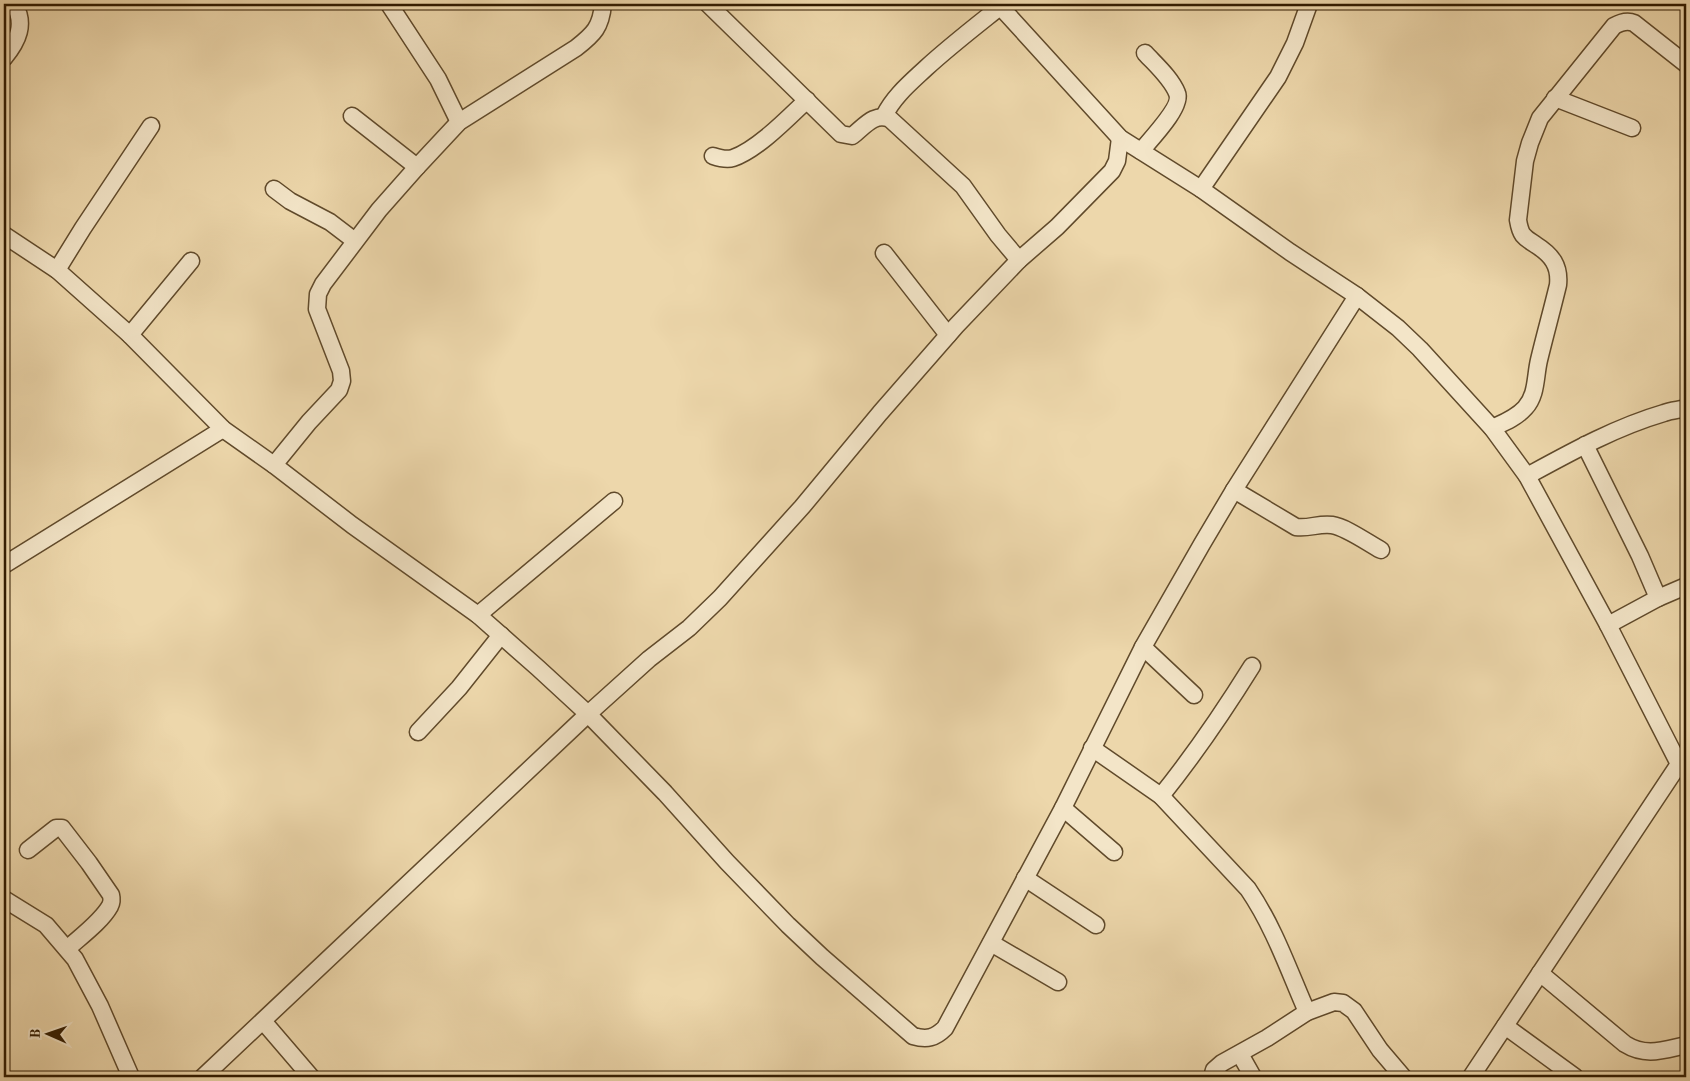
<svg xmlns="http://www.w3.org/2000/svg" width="1690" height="1081" viewBox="0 0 1690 1081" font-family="'Old Standard TT',serif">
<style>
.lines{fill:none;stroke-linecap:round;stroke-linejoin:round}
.minor-casing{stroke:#604a2b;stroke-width:19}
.minor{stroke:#f3e5c8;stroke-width:16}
</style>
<rect width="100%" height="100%" fill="#edd7ab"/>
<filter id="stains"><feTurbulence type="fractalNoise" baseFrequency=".004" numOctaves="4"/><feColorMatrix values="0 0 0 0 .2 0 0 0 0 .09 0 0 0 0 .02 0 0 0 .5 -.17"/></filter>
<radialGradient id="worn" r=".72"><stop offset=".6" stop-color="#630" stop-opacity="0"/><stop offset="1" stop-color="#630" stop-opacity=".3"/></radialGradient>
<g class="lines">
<defs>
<g id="minor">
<polyline points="389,4 438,79 459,122"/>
<path d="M708 4 841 134 852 136C864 127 874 112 890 119L963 186 998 235 1019 260"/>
<polyline points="998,4 1120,138 1201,189 1290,252 1357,296 1398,328 1420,349 1492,428 1527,476 1608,625 1679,764 1471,1077"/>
<path d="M4 58C18 41 26 24 14 4"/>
<polyline points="1555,98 1632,128"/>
<polyline points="352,116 417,167"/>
<path d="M884 116C894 96 910 83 926 68 950 46 976 26 1001 6"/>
<path d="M1141 151C1150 140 1183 106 1177 93 1171 78 1156 65 1145 53"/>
<path d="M713 156C719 158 727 160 733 158 757 150 788 118 807 100"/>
<polyline points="274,189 290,201 330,222 355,241"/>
<polyline points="1201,189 1278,77 1295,43 1309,4"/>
<path d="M4 235 57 270 130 335 223 429 274 465 352 525 478 615 538 668 588 714 665 793 727 862 788 925 822 957 913 1036C927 1040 935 1038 945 1028L1063 808 1143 647 1202 544 1234 490 1357 296"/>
<polyline points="884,253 948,335"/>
<polyline points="57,270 83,228 151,126"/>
<polyline points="130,335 191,261"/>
<path d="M1492 428C1503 423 1516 418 1525 408 1537 395 1535 377 1539 360 1545 335 1552 310 1558 285 1560 266 1552 255 1536 245 1532 242 1527 240 1523 235 1520 231 1519 226 1518 220L1525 161 1530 143 1540 118 1614 26C1621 22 1627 20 1634 23L1686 64"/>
<polyline points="1585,445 1640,556 1658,598"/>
<path d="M274 465 309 422 339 390 342 381 341 371 317 309 318 294 323 284 379 210 417 167 459 122 576 48C594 34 601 27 603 4"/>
<path d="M1527 476C1571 452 1616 427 1664 413 1671 410 1679 410 1686 408"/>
<path d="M1234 490 1296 527C1309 529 1319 523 1332 525 1346 527 1368 543 1381 550"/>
<polyline points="4,565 223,429"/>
<polyline points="478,615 614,501"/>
<polyline points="1608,625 1658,598 1686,586"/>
<polyline points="1143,647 1194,695"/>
<polyline points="418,732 459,688 501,635"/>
<path d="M1092 748 1161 796 1248 889C1274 927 1289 971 1307 1012"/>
<path d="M1161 796C1194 755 1224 711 1252 666"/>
<polyline points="1063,808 1114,852"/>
<path d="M28 850 56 828H62L89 863 111 895C112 899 112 902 110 906 101 922 80 937 67 949"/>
<polyline points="1025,878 1096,925"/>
<polyline points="4,899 46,925 75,959 100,1006 131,1077"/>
<polyline points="991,943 1058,982"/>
<path d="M1540 973 1625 1044C1646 1057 1663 1050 1686 1045"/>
<polyline points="263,1021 311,1077"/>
<polyline points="1505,1026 1575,1077"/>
<polyline points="1240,1054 1253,1077"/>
<polyline points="203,1077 588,714 649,659 689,628 720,598 802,507 880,413 956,326 1019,260 1057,227 1112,171 1117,161 1120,138"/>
<polyline points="1212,1077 1214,1070 1222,1063 1267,1038 1307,1012 1334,1002 1343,1003 1354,1011 1380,1050 1403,1077"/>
</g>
</defs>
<use href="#minor" class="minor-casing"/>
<use href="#minor" class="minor"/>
</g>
<rect width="1690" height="1081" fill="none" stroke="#edd7ab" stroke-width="20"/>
<rect x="5" y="5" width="1680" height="1071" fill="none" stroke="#311b00" stroke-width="2.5"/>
<rect x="10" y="10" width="1670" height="1061" fill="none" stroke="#311b00"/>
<g transform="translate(48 1034) rotate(272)" stroke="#f3e5c8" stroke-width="4" paint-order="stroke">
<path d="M0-4L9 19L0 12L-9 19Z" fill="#311b00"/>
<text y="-8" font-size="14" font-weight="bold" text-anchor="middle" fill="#311b00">B</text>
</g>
<rect width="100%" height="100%" filter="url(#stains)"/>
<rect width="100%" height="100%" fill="url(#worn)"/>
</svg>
